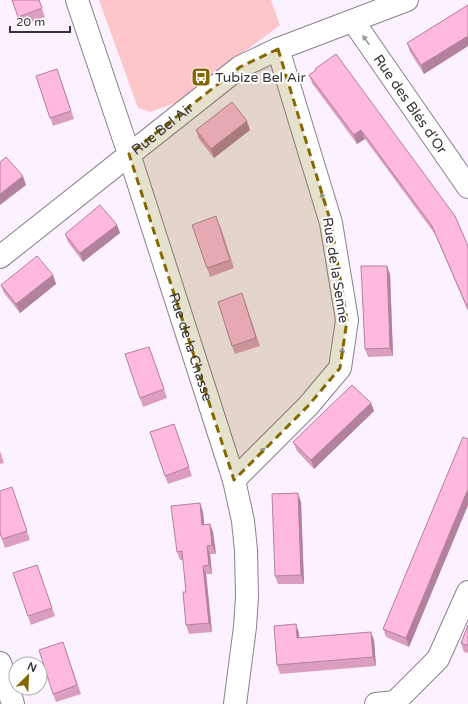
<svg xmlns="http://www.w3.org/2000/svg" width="468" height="704" viewBox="0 0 468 704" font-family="'Varela Round',sans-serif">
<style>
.green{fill:#fdc6cb}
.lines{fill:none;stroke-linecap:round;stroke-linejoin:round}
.minor-casing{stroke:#8a818d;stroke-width:24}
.minor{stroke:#fff;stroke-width:22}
.wall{fill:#db9ebf}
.shaded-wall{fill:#b2819b}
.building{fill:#ffb8de;stroke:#b2819b}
.oneway{fill:#9b999c}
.marked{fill:#846903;fill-opacity:0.2;stroke:#846903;stroke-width:3;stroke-dasharray:8 5;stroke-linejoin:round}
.labels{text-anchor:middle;stroke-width:4;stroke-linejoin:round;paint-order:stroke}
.poi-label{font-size:14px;fill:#373338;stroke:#fff;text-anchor:start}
.street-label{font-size:14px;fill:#373338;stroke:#fff}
</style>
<rect width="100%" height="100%" fill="#fcf1fe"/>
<polygon class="green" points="99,0 271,0 280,25 178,102 150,112 138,108"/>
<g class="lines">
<defs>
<g id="minor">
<path id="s1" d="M77 0 129 154 234 480 243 521 246 550 247 597 245 627 235 704"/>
<path id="s2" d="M353 21 468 187"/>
<path id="s3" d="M0 257 240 67 278 49 407 0"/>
<polyline points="234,480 308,406 340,368 347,320 331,223 278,49"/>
<polyline points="0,663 13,704"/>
<polyline points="376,704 395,702 438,659 468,592"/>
</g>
</defs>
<use href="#minor" class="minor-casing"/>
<use href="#minor" class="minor"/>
</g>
<g class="wall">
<polygon points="12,0 39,0 45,17 21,25"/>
<polygon points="468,5 468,46 424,74 410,52 407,43"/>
<polygon points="57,69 74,119 53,126 36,76"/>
<polygon points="316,70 468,246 468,311 435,234 365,139 357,144 312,83 309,75"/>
<polygon points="196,130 250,130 214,158 199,139"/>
<polygon points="117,225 120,233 83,262 68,242 65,234"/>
<polygon points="220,225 234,268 210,277 207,268"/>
<polygon points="390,274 393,356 368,357 365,349"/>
<polygon points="53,275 56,284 20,313 4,293 1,285"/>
<polygon points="245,302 260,346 235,354 232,346"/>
<polygon points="125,354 152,355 167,398 143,407"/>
<polygon points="371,403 374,411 314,469 297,451 293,442"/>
<polygon points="174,424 192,476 168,484 165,476"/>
<polygon points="468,439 468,505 409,647 386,637 383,629"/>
<polygon points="0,451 4,463 0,464"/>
<polygon points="12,487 30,540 5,548 0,533"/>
<polygon points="301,502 304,584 278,584 275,576"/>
<polygon points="200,503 203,512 204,525 210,524 213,532 216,554 210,554 212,574 206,574 212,632 189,634 186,625 186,592 183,560 180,560 177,552"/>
<polygon points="37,565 55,616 31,625 13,573"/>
<polygon points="468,625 468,653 464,652 461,643"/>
<polygon points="299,633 299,638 374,640 376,666 280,674 277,665"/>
<polygon points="66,650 81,694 56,702 53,694"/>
</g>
<g class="shaded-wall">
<polygon points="468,36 468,46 424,74 421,65"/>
<polygon points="247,121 250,130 214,158 211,149"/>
<polygon points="361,130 365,139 357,144 354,135"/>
<polygon points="23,176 26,185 0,205 0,194"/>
<polygon points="117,225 120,233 83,262 80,253"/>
<polygon points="387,266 390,274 393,356 390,348"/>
<polygon points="53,275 56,284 20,313 16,304"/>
<polygon points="371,403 374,411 314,469 311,460"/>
<polygon points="468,489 468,505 409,647 406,638"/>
<polygon points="298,493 301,502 304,584 301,575"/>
<polygon points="200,503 203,512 205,533 202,525"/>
<polygon points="210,524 213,532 216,554 212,545"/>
<polygon points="207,546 210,554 212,574 209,565"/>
<polygon points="203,566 206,574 212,632 209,623"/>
<polygon points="296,624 299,633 300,646 297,638"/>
<polygon points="371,632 374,640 376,666 373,657"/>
</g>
<g class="building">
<polygon points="12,0 39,0 42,8 18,17"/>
<polygon points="468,5 468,36 421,65 407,43"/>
<polygon points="336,54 455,216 468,246 468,309 432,226 361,130 354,135 309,75 316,70 315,69"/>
<polygon points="57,69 71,111 50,118 36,76"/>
<polygon points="232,102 247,121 211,149 196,130"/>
<polygon points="6,157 23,176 0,194 0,162"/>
<polygon points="100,205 117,225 80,253 65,234"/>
<polygon points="216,216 230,260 207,268 192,225"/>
<polygon points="37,256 53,275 16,304 1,285"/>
<polygon points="361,266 387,266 390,348 365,349"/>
<polygon points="242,293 256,338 232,346 218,302"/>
<polygon points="149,347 164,389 140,398 125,354"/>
<polygon points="352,385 371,403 311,460 293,442"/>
<polygon points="174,424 189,467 165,476 150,432"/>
<polygon points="463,437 468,439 468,489 406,638 383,629"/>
<polygon points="12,487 27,531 2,539 0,533 0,491"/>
<polygon points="298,493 301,575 275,576 272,494"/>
<polygon points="200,503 202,525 210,524 212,545 207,546 209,565 203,566 209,623 186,625 183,592 186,592 182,551 177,552 171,506"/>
<polygon points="37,565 52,608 28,616 13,573"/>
<polygon points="296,624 297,638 371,632 373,657 277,665 274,626"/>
<polygon points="468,625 468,646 461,643"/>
<polygon points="63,642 77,685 53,694 39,650"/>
</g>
<defs><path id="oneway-solid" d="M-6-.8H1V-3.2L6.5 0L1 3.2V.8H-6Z"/></defs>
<g class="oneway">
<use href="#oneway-solid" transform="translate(366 40) rotate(-125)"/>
<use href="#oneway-solid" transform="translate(323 198) rotate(-107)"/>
<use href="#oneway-solid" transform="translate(342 353) rotate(-81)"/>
<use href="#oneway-solid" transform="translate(261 452) rotate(-45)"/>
</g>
<path class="marked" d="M278 49 331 223 347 320 340 368 308 406 234 480 129 154 240 67Z"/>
<defs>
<symbol id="bus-square" viewBox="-11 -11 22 22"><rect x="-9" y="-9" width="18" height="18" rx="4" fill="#846903" stroke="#fff"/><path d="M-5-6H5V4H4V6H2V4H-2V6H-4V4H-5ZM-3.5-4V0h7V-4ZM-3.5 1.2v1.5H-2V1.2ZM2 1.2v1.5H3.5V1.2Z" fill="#fff"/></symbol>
</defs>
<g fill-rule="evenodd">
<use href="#bus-square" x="190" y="66" width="22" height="22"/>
</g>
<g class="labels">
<g class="poi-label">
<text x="215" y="82">Tubize Bel Air</text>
</g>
<g class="street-label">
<text dy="5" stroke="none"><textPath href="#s2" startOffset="101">Rue des Blés d'Or</textPath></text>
<text dy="5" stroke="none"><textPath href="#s3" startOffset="207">Rue Bel Air</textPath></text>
<text transform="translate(336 270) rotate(81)" y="5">Rue de la Senne</text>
<text dy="5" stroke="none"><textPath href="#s1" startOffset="365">Rue de la Chasse</textPath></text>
</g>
</g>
<g transform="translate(28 676) rotate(24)"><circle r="19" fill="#ffffff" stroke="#afadaf"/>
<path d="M0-3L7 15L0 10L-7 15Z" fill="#846903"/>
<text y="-6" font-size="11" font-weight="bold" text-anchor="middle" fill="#373338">N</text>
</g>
<path d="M10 26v6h60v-6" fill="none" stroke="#373338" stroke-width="2"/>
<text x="16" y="26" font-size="12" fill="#373338" stroke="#ffffff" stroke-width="3" paint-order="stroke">20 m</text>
</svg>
